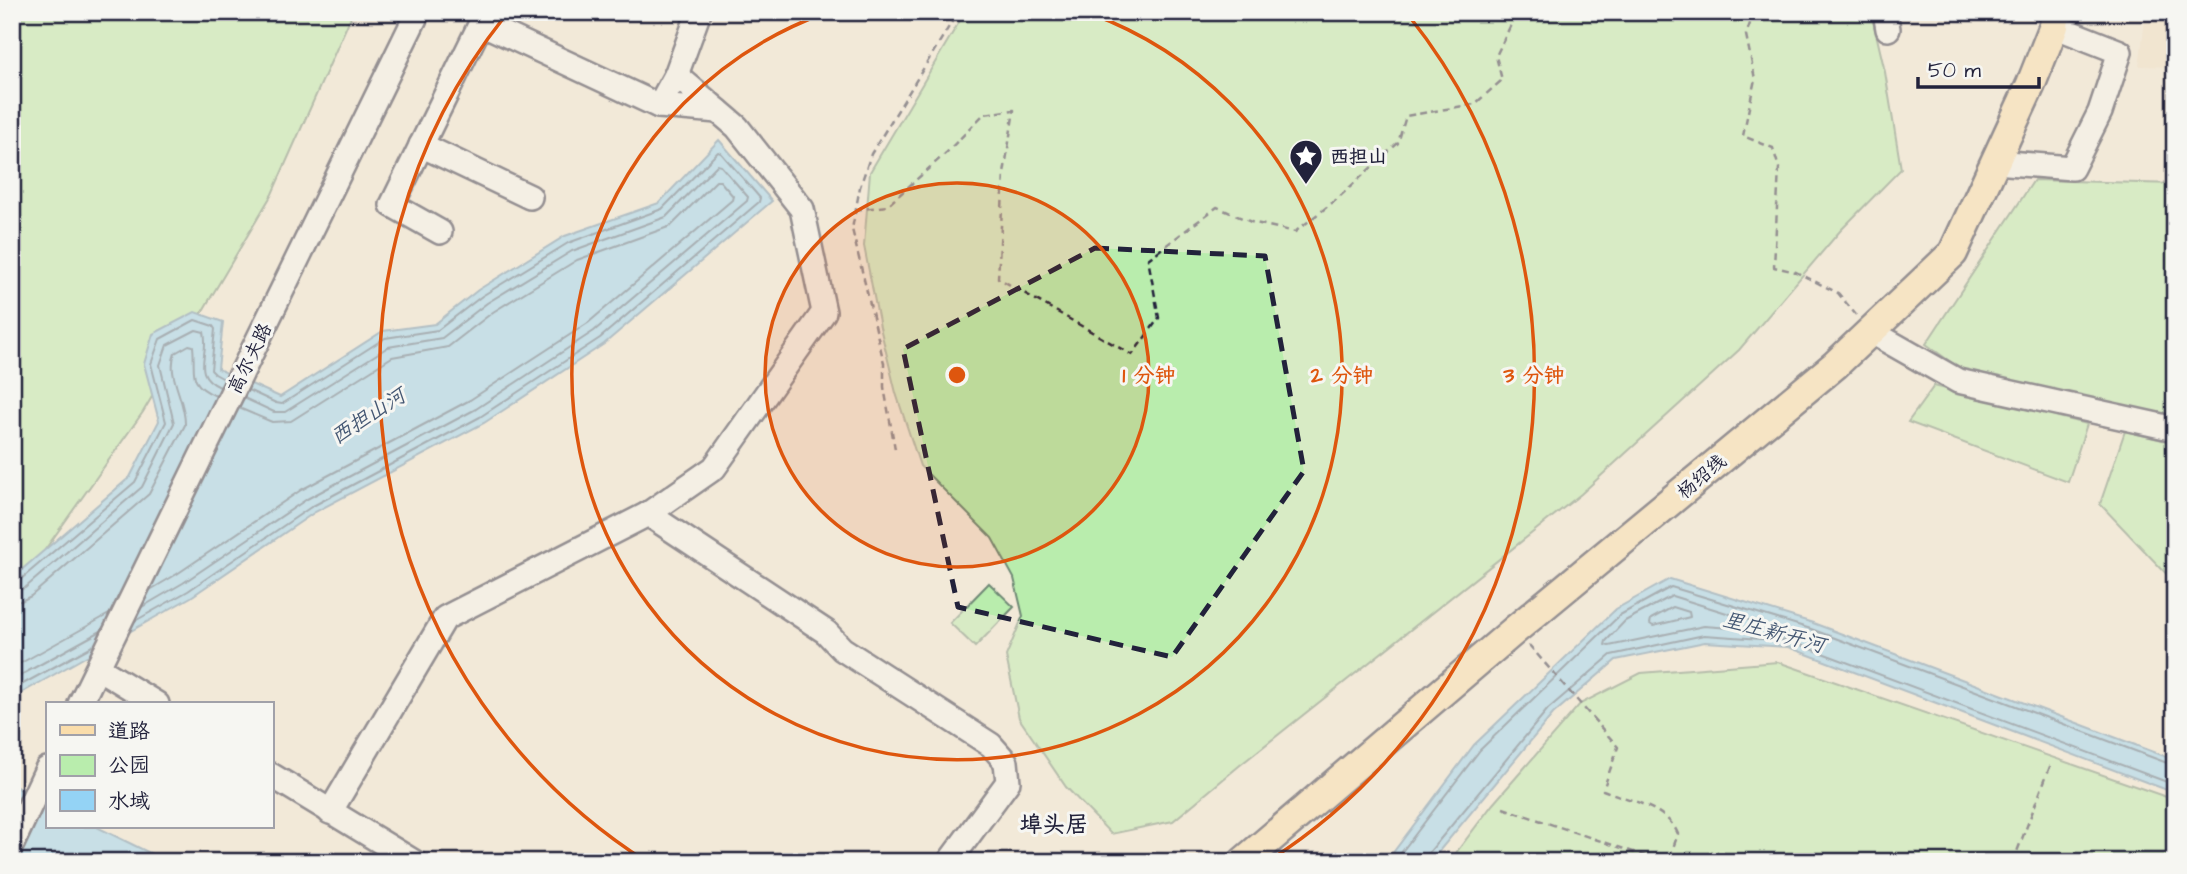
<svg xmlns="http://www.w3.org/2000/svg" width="2187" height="874" viewBox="0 0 2187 874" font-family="'Architects Daughter','LXGW WenKai TC',sans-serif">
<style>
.built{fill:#efe0c6}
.green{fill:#b9edad;stroke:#6e8874;stroke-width:2}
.water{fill:#94d3f5;stroke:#668cab;stroke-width:2}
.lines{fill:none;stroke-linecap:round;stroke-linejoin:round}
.shore{stroke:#506985;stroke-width:2}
.minor-casing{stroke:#22223b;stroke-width:28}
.major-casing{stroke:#22223b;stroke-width:33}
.path{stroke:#22223b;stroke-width:2.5;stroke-dasharray:7 5;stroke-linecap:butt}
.minor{stroke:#f6f6f2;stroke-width:23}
.major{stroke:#faddab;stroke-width:28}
.marked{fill:none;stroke:#22223b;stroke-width:5;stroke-dasharray:14 9;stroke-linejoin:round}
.ring{fill:none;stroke:#de560e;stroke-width:3.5}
.labels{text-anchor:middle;stroke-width:6;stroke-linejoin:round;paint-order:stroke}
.poi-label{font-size:19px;font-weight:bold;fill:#22223b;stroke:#f6f6f2;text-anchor:start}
.street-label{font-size:19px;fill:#22223b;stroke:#f6f6f2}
.water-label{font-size:21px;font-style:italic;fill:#445773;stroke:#f6f6f2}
.quarter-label{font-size:23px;font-weight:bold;fill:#22223b;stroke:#f6f6f2}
.centre{fill:#de560e;stroke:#f6f6f2;stroke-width:3.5}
.ring-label{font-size:21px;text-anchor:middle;font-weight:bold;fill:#de560e;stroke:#f6f6f2;stroke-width:6;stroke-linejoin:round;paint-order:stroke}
</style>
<rect width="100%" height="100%" fill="#f2e9d8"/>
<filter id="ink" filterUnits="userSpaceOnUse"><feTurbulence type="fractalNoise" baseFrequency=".0143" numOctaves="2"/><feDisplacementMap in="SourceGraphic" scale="14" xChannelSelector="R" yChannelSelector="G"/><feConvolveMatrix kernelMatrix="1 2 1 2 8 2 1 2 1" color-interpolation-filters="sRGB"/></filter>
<g filter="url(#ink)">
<polygon class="built" points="2146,12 2175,12 2175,67 2139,66"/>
<g class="green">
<polygon points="12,12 353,12 272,194 143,412 12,596"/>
<polygon points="965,12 1871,12 1885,72 1901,169 1840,231 1739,350 1581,494 1239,766 1173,821 1111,834 1066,787 1019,718 1006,656 1023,616 1014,578 992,538 920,466 896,393 880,327 864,246 870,172"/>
<polygon points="2034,180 2175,184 2175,418 1963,371 1926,344"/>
<polygon points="1934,386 2087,424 2068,482 1908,422"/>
<polygon points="2125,431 2175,443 2175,583 2100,504"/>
<polygon points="989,583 1014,607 975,647 950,623"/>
<polygon points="1778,662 2175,800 2175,862 1449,862 1493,804 1580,704 1641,673"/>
</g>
<g class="water">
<polygon points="719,140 772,201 604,344 484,423 315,512 191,597 18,695 12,700 12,578 130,477 159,421 144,364 153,334 195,312 223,322 218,369 280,397 383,331 435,324 478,290 565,236 659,203"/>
<polygon points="1670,579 1813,623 2175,760 2175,793 1788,647 1705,642 1616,660 1553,714 1430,862 1386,862 1474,745 1616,609"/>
<polygon points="12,785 47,802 47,827 97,827 168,862 12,862"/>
</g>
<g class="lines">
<g class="shore">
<polyline points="12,582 20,580 135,482 166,422 151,364 160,339 195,320 213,326 215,329 211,370 215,374 224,379"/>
<polyline points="150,590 177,574 301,490 470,400 588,323 732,200 733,196 720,181 716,181 671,226 577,260 493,312 448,347 392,357 291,421 272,422 239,408"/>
<path d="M12 591 25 588 142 487 174 423 160 365 167 345 196 330 204 332C210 356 190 373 220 387"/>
<polygon points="1672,596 1759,623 1761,627 1758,630 1704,626 1609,646 1605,645 1606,641 1625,621"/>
<path d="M12 602 21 601 31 596 149 494 185 425C186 400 166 376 175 353L189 345 193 346C196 372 186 383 216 396"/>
<polyline points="142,607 183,583 307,499 476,409 594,331 747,201 748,197 721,166 717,165 666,217 572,251 487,303 442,338 388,347 285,412 274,412 244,398"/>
<polygon points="1673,607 1689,612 1690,617 1653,626 1650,624 1651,619"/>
<polyline points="135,621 188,591 311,507 480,417 600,338 759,202 760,198 721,153 718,152 662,209 568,243 482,296 438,330 385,338 282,404 276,403 248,390"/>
<polyline points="12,668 109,614"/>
<polyline points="12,680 101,631"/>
<polyline points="12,690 94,645"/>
<polyline points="1394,862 1480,750 1620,615 1671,587 1811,629 2175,766"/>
<polyline points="1425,862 1427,855 1548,709 1611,655 1704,635 1790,641 2175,785"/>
</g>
<defs>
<g id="minor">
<polyline points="1885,12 1888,29"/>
<polyline points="659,106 676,75 699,12"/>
<polyline points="421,145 530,197"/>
<polyline points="1995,162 2072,168 2100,112 2120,52 2054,26"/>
<polyline points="440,232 392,205 481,23 659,106 718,111"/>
<polyline points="1870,331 1958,381 2175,429"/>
<polyline points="648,514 826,632 842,649 991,745 1006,762 1008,782 949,862"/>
<polyline points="98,668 157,704"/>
<polyline points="80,704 418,12"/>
<polyline points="271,775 414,862"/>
<polyline points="330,812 445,618 648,514 714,468 824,312 802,209 737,127 676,75"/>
<polyline points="12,844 47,769"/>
</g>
<polyline id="major" points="1243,862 1516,629 1835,365 1953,253 2031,84 2054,26 2056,12"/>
</defs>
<use href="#minor" class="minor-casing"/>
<use href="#major" class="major-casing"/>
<g class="path">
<polyline points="1754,12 1746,35 1755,79 1743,136 1773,148 1779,168 1774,267 1796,272 1838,293 1856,315"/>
<polyline points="855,210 887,206 946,153 984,114 1014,110 1004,174 998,278 1132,355 1159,318 1148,259 1217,207 1251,222 1295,232 1337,199 1398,143 1406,116 1475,104 1502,80 1496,56 1517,12"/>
<polyline points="895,449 884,387 884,363 852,229 860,187 871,154 958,12"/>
<path d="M1529 645 1618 747 1603 790C1628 800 1667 807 1678 834L1668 862"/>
<polyline points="1503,808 1663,862"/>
<polyline points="2013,862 2051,764"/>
</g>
<use href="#minor" class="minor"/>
<use href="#major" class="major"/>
</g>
</g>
<path d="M0 0H2187V874H0ZM1095 248 1265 256 1304 471 1172 657 958 607 903 349Z" fill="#f2e9d8" fill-opacity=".55" fill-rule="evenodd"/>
<path class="marked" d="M1095 248 1265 256 1304 471 1172 657 958 607 903 349Z"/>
<circle cx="957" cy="375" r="192" fill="#de560e" fill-opacity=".12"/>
<g class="ring">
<circle cx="957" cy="375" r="192"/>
<path d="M1089 13A385 385 0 1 1 825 13"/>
<path d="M647 862A577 577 0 0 1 505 16M1409 16A577 577 0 0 1 1267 862"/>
</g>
<defs>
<symbol id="sight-pin" viewBox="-11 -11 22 30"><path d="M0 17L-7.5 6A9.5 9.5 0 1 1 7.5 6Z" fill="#22223b" stroke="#f6f6f2"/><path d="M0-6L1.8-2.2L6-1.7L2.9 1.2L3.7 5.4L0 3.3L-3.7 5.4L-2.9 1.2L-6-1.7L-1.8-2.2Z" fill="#fff"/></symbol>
</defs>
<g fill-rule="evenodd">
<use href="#sight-pin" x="1287" y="137" width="38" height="52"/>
</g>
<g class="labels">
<g class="poi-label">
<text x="1330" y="163">西担山</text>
</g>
<g class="street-label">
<text transform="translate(249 358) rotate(-64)" y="7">高尔夫路</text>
<text transform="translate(1701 476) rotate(-40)" y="7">杨绍线</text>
</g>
<g class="water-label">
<text transform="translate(368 416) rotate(-33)" y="7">西担山河</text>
<text transform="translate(1774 632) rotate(15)" y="7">里庄新开河</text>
</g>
<g class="quarter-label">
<text x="1054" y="832">埠头居</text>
</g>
</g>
<circle cx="957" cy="375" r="10" class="centre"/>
<g class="ring-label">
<text x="1149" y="382">1 分钟</text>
<text x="1342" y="382">2 分钟</text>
<text x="1534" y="382">3 分钟</text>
</g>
<rect width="2187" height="874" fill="none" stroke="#f6f6f2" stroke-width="42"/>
<rect x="21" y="21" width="2145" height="832" fill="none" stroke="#22223b" stroke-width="2.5" filter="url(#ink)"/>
<rect x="46" y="702" width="228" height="126" fill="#f6f6f2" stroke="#a1a1a9" stroke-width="2"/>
<rect x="60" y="725" width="35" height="10" fill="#faddab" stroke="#a1a1a9" stroke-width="2"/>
<text x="108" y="738" font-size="21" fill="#22223b">道路</text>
<rect x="60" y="755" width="35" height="21" fill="#b9edad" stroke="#a1a1a9" stroke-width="2"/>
<text x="108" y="772" font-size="21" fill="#22223b">公园</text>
<rect x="60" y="790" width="35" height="21" fill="#94d3f5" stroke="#a1a1a9" stroke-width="2"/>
<text x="108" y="808" font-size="21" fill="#22223b">水域</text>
<path d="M1918 77v10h121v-10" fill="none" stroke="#22223b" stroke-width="3.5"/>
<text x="1928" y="77" font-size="21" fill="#22223b" stroke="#f6f6f2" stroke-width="5" paint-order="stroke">50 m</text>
</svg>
